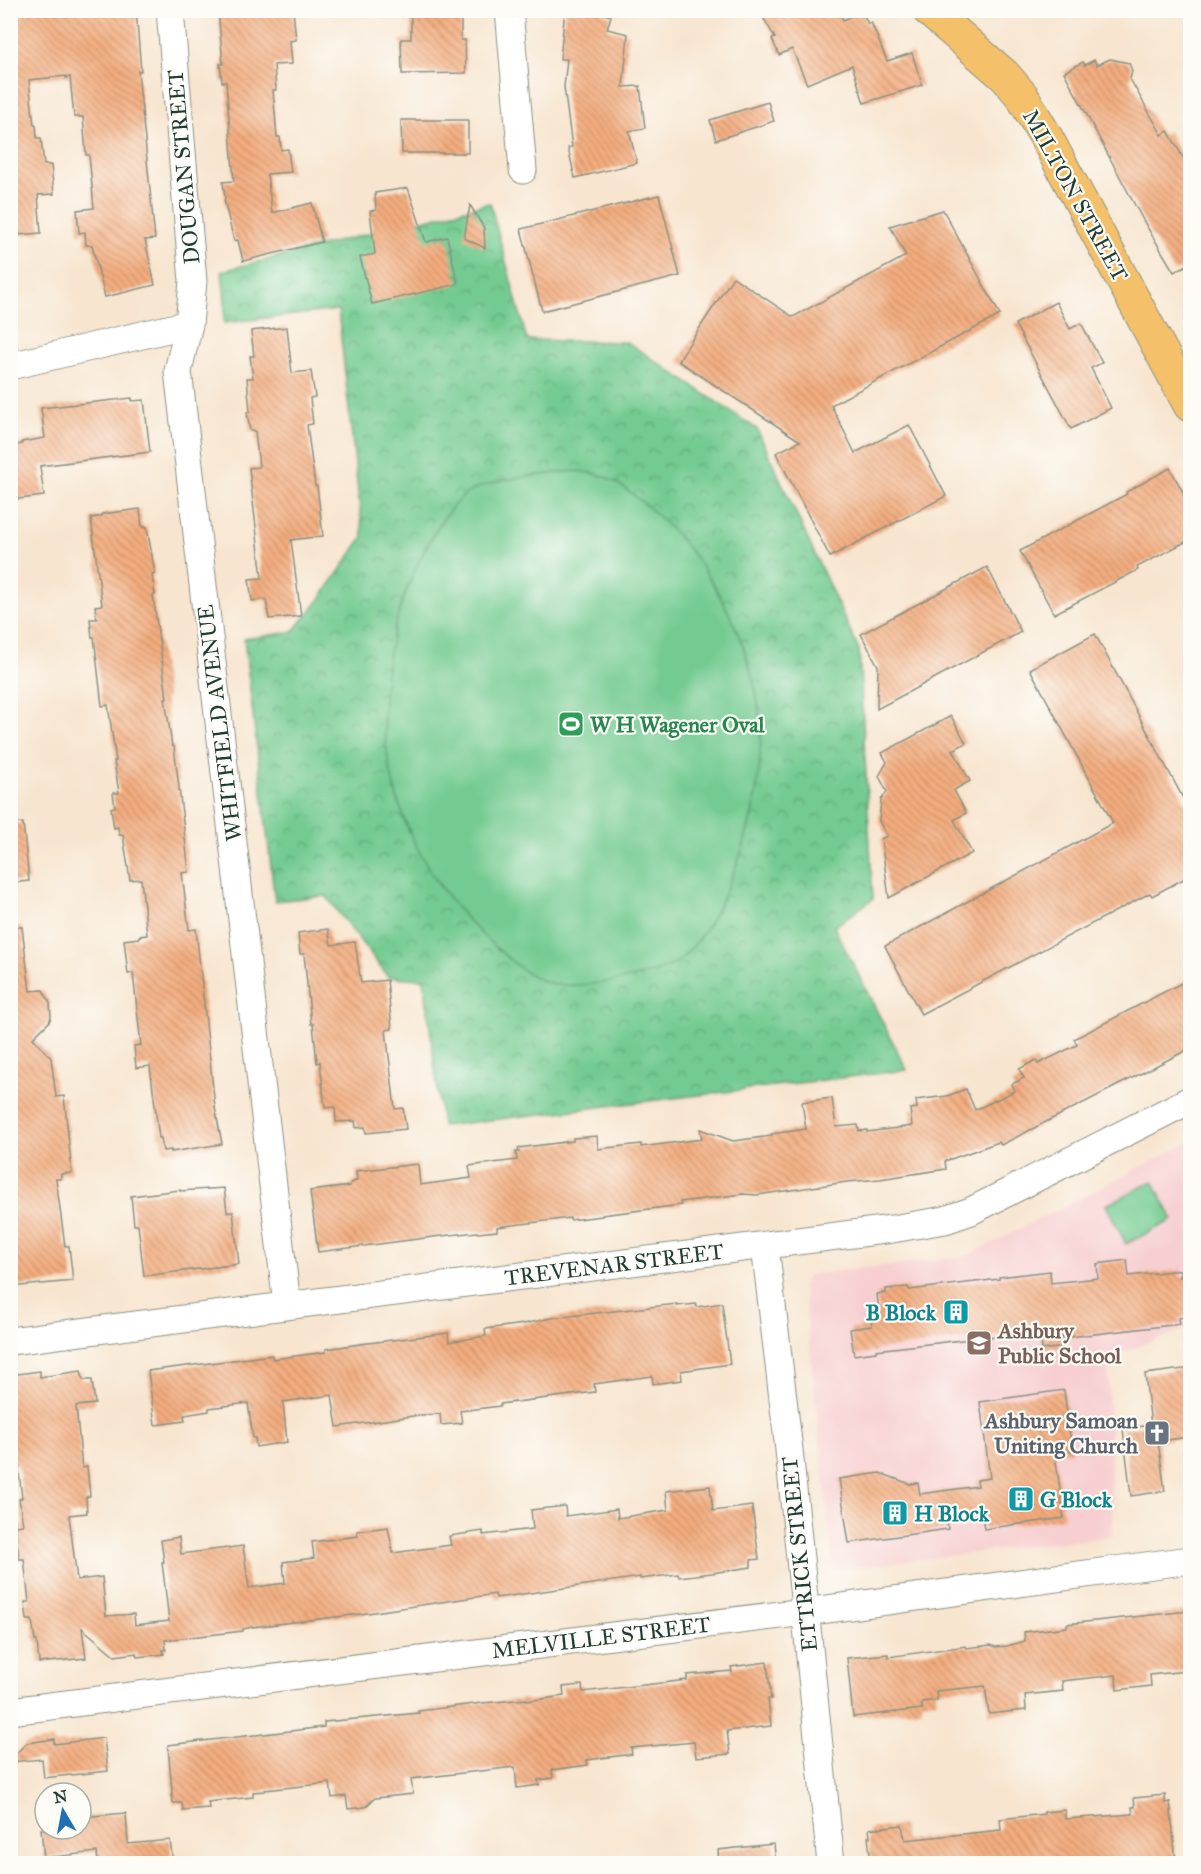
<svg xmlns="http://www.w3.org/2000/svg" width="1201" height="1874" viewBox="0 0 1201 1874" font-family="'IM FELL Great Primer',serif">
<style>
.built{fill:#f7cfd0}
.park{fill:url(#park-crowns);stroke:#498462;stroke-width:1.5}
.garden{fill:#73cb91;stroke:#498462;stroke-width:1.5}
.building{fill:url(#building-back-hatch)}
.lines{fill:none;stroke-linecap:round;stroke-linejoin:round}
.minor-casing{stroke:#8b9182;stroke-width:29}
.major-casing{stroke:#8b9182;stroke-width:35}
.minor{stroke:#fff;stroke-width:27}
.major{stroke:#f4c16b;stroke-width:33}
.labels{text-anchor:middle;stroke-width:4.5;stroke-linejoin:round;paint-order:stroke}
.street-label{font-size:22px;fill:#1f3d34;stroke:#fdfcf7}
.leisure-label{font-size:22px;font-weight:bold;fill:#27864d;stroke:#fdfcf7;text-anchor:start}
.culture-label{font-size:22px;font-weight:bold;fill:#0d838f;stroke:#fdfcf7;text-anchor:start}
.education-label{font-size:22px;font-weight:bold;fill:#785e54;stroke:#fdfcf7;text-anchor:start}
.worship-label{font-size:22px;font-weight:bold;fill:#5b616d;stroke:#fdfcf7;text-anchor:end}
</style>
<defs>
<pattern id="park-crowns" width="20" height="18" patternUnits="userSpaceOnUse" patternTransform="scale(1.5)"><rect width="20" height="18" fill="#73cb91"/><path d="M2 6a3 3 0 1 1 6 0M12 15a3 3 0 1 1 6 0" fill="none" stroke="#5ea677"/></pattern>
<pattern id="building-back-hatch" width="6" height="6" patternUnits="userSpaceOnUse" patternTransform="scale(1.5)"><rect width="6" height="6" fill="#f4ad7f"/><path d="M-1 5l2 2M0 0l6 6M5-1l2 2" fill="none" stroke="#c58e69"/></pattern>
</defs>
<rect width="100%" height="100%" fill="#fdfcf7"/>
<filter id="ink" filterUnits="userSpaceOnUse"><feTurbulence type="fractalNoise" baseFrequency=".0167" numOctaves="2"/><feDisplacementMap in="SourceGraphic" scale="12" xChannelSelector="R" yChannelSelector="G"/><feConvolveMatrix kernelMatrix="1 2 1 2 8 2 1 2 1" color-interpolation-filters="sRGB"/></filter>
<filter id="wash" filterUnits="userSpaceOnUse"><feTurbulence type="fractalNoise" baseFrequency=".008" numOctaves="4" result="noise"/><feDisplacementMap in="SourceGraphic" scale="24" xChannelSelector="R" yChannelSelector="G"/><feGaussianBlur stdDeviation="1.35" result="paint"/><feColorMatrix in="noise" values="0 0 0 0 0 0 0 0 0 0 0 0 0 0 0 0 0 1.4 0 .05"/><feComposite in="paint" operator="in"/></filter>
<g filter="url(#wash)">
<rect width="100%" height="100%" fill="#f7e5cf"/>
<polygon class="built" points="1190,1142 1190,1327 1108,1358 1113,1536 834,1570 803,1284 808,1275 967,1256"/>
<polygon class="park" points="490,203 527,340 627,342 757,429 859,650 873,899 834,927 907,1070 442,1126 424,979 388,977 326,896 275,901 244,639 293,632 320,599 363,537 338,310 224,323 225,302 222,271"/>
<g class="garden">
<path d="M576 471C607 471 627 489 649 508 697 549 733 608 750 668 774 746 754 837 718 907 707 928 694 950 675 963 654 977 590 986 564 985 536 985 512 962 492 944 383 845 355 704 415 570 427 546 444 510 466 494 487 478 549 474 576 471Z"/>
<polygon points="1153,1181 1173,1220 1126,1244 1106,1205"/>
</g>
<g id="blocks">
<g class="building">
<polygon points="10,10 136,10 141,71 138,71 155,239 145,240 155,285 105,297 92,245 86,245 85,232 79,233 77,210 94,208 89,155 86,155 83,117 74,117 70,77 66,78 66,76 29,80 34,125 36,125 37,138 41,138 44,165 51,165 54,194 38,195 41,233 18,235 10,151 10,141 15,140 12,98 10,98"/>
<polygon points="218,10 293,10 296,40 290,41 292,64 274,65 276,90 273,90 277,137 280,137 281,150 288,149 291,172 267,174 272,213 312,203 322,242 243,261 238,240 234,241 224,200 225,199 223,182 234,181 226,82 222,82 220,64 223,64"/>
<polygon points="411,10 461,10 461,40 465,40 466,73 402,74 401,39 411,39"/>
<polygon points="565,10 605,10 604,14 611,16 607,29 628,34 623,87 640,86 645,128 629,131 637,163 575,178 568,148 572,147 564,87 567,59 560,59"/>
<polygon points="759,10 839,10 843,20 862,11 868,24 871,22 887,61 912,53 922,85 864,103 852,65 807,84 792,49 779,55 772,39 775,38"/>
<polygon points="1110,59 1129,63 1132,71 1130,79 1162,135 1168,131 1191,172 1191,263 1174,272 1144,222 1064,72 1083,62 1085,65 1094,60 1097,65"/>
<polygon points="768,102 774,121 716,140 710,120"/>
<polygon points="401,120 468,120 468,153 402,153"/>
<polygon points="408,188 426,242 447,237 458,284 372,304 360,257 375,254 370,211 376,210 375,193"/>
<polygon points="659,195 680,276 542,311 521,229"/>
<polygon points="470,205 484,228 485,248 464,238"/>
<polygon points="943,210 1000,315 831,405 855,453 909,425 946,496 830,557 776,453 800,441 678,361 733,277 793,317 906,256 890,226"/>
<polygon points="1056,302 1070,329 1081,323 1102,363 1091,368 1111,408 1071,429 1015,324"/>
<polygon points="287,327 292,373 311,371 315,397 310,398 313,424 307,425 315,486 317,486 323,536 291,540 301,616 269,619 266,599 252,601 249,579 262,578 249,468 259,467 255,431 250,431 247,412 250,412 247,378 253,378 250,356 254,356 251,331"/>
<polygon points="132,398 132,401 144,400 150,452 40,466 44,496 10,500 10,455 17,454 16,445 22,444 22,442 45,438 41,408"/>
<polygon points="1170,468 1191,507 1191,539 1137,567 1138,570 1054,614 1020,551 1127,494 1126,492"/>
<polygon points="140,509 142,527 147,527 155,574 152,575 155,595 153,595 167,698 165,698 172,746 174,746 189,872 182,873 189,930 196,929 215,1107 222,1144 171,1152 171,1150 163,1151 161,1138 159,1138 150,1066 136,1068 134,1046 141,1045 133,973 128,974 124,940 139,938 139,936 147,935 141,879 130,880 123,835 119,835 118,827 114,828 111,808 115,807 113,793 119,793 114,761 116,761 108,705 102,706 94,637 92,637 90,619 97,619 95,606 102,605 91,518 102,516 102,514"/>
<polygon points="987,567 1021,632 877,709 878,666 861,634"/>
<polygon points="1095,634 1191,813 1191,875 1152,896 1150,893 921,1014 885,946 1113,823 1030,669"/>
<polygon points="951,716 966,743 953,750 970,781 954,790 966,813 954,820 972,853 889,898 881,839 887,836 879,821 881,800 887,792 879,776 887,762 882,753"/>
<polygon points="23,823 29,881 10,883 10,824"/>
<polygon points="10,927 22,927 30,991 43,990 50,1003 51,1017 49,1022 33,1038 51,1058 56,1097 64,1096 72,1173 61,1174 61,1179 56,1179 65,1246 69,1246 73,1281 10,1287"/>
<polygon points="328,929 331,945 355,942 361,983 387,980 392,1029 386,1030 395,1109 403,1108 406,1129 366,1133 365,1127 356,1128 355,1121 336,1122 335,1107 325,1108 320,1062 317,1063 313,1024 311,1024 304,954 300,954 298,933"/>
<polygon points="1191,978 1191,1048 1001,1145 999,1142 945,1161 946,1169 880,1179 847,1182 757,1195 743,1194 680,1202 681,1205 602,1215 602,1216 570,1220 570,1218 497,1227 497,1231 478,1233 477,1232 441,1236 318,1252 310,1191 350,1186 350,1184 357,1180 356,1171 418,1164 420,1185 471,1178 469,1166 517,1160 516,1152 519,1152 518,1148 573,1141 573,1138 597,1136 598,1149 641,1144 641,1147 702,1139 700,1129 733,1141 772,1136 771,1134 806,1129 802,1102 832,1098 836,1127 858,1125 859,1131 867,1130 867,1132 912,1126 910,1109 917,1108 916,1100 947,1096 966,1089 975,1110 1015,1091 1012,1084 1024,1078 1019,1069 1036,1060 1038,1064 1077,1045 1074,1039"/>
<polygon points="224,1188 227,1212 233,1212 239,1264 144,1276 138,1225 134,1225 131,1196 180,1190 180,1191"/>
<polygon points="1127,1260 1129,1276 1182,1270 1179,1277 1191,1276 1191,1316 1179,1318 1180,1324 1061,1338 1063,1347 1042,1350 1040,1331 876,1350 876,1352 854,1355 850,1329 872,1326 870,1312 879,1311 877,1294 886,1293 886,1289 908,1287 909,1290 999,1279 999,1277 1050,1271 1051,1283 1098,1278 1097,1264"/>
<polygon points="722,1303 730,1364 681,1371 682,1380 653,1384 652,1376 594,1384 595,1392 500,1404 500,1406 460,1411 462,1423 441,1425 440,1414 420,1415 337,1427 332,1395 283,1402 287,1442 256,1447 255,1438 253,1438 248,1403 209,1408 209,1411 184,1415 185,1421 155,1425 148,1371 272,1355 273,1359 326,1352 326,1349 360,1344 448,1333 449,1342 486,1336 485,1329 524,1324 551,1318 677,1304 677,1306 696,1304 697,1307"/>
<polygon points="1191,1368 1191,1437 1158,1441 1165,1491 1131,1496 1123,1429 1151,1425 1145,1374"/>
<polygon points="40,1371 40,1377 81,1371 83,1380 92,1380 95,1404 76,1406 82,1468 87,1467 90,1496 86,1497 87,1513 69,1515 77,1580 102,1577 106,1616 134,1614 135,1625 169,1621 162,1562 164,1562 161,1540 179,1537 181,1554 243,1546 249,1588 285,1583 283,1562 314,1558 312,1542 358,1536 357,1531 388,1527 393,1553 451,1545 449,1536 483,1531 483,1535 533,1529 531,1510 565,1506 566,1516 617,1509 618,1518 668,1510 666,1491 710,1486 713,1511 752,1506 759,1559 751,1560 751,1567 712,1573 679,1577 678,1574 640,1579 640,1577 496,1598 495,1594 361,1614 252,1627 243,1629 243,1631 165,1640 166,1650 163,1650 164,1654 137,1657 136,1653 115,1656 82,1628 86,1658 39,1663 37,1641 35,1641 32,1620 27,1620 25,1602 29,1602 24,1559 19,1559 15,1526 23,1525 19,1499 22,1498 18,1465 12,1465 10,1455 10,1375"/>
<polygon points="1064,1390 1072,1451 1055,1454 1064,1518 984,1529 982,1515 947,1520 948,1529 849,1543 839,1479 880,1473 910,1484 918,1483 920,1494 978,1486 977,1480 990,1478 980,1402"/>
<polygon points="1189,1611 1191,1659 1185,1660 1186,1671 1150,1675 1151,1686 1117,1690 1116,1675 1062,1681 1063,1691 1025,1695 1026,1710 989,1714 985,1686 936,1691 937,1700 922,1702 922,1709 853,1717 847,1658 888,1654 888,1657 966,1646 966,1648 991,1645 995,1647 1007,1646 1025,1641 1024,1632 1067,1627 1067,1624"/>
<polygon points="767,1662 771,1699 768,1699 771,1726 727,1731 730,1754 696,1757 694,1742 631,1748 632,1754 587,1760 588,1765 552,1770 553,1778 538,1780 539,1785 517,1788 515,1767 411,1779 413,1794 375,1798 365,1807 348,1809 346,1796 332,1798 330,1783 265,1790 265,1791 253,1792 253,1797 208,1802 209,1808 183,1810 182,1803 173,1803 168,1745 324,1727 324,1722 419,1713 418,1711 482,1703 527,1699 527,1701 564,1696 563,1687 582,1685 583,1692 687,1680 687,1675 732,1671 731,1667"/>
<polygon points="104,1738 108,1771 44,1778 42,1759 10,1762 10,1759 27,1743 54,1739 54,1744"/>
<polygon points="1165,1795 1165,1803 1170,1802 1176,1862 1161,1863 871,1863 868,1837 870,1837 869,1829 902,1825 905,1840 1001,1830 1000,1819 1044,1814 1044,1812 1065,1810 1065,1819 1133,1814 1132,1807 1135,1807 1134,1798"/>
<polygon points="126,1813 128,1844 170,1840 173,1863 98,1863 97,1852 44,1858 41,1829 81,1829 81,1817"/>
<polygon points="774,1844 776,1863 719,1863 718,1850"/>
</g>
</g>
</g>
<g filter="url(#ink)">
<use href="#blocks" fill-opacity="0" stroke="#8b9182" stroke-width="1.5"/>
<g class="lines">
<defs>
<g id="minor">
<polyline points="170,10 193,281 189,324"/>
<polyline points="509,10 523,170"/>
<polyline points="10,366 189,324 178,371 287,1305"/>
<polyline points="765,1246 789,1450 831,1864"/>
<polyline points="10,1341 892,1229 945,1220 971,1211 1190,1100"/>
<polyline points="10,1711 805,1612 1190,1560"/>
</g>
<polyline id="major" points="929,10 1005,76 1022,96 1046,137 1190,405"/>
</defs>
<use href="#minor" class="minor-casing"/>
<use href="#major" class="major-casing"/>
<use href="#minor" class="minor"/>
<use href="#major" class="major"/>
</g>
</g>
<defs>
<symbol id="stadium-square" viewBox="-11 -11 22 22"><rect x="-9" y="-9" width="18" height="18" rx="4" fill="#2e9e5b" stroke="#fdfcf7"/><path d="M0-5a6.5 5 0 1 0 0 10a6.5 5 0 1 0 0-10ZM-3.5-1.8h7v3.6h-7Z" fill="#fff"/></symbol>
<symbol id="building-square" viewBox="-11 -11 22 22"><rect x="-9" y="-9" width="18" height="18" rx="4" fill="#0f9aa8" stroke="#fdfcf7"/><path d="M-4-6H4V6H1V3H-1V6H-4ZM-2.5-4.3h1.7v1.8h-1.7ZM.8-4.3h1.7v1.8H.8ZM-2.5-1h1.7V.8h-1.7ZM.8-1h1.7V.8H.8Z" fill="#fff"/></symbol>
<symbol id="school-square" viewBox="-11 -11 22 22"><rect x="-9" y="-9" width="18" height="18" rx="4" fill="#8d6e63" stroke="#fdfcf7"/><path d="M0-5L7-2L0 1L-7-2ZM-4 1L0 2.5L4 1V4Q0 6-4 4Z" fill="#fff"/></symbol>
<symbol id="church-square" viewBox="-11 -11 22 22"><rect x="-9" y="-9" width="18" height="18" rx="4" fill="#6b7280" stroke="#fdfcf7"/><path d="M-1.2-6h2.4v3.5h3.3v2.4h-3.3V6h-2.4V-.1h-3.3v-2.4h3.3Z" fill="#fff"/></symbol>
</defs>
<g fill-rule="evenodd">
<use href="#stadium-square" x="556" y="709" width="30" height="30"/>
<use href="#building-square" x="941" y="1297" width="30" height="30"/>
<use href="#school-square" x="964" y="1328" width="30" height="30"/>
<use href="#church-square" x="1142" y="1418" width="30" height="30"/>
<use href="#building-square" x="1006" y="1484" width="30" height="30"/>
<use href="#building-square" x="880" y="1498" width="30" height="30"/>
</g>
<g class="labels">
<g class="street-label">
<text transform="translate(183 167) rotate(-95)" y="8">DOUGAN STREET</text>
<text transform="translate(1076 195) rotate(61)" y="8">MILTON STREET</text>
<text transform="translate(219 723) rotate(-97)" y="8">WHITFIELD AVENUE</text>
<text transform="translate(614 1264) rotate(-7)" y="8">TREVENAR STREET</text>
<text transform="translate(799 1554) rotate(-96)" y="8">ETTRICK STREET</text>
<text transform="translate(601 1637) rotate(-7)" y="8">MELVILLE STREET</text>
</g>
<g class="leisure-label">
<text x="590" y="732">W H Wagener Oval</text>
</g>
<g class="culture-label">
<text x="936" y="1320" text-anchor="end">B Block</text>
<text x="1040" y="1507">G Block</text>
<text x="914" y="1521">H Block</text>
</g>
<g class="education-label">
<text x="998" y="1338">Ashbury<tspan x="998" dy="25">Public School</tspan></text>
</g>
<g class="worship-label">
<text x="1138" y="1428">Ashbury Samoan<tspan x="1138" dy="25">Uniting Church</tspan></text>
</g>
</g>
<rect width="1201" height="1874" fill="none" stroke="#fdfcf7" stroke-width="36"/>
<g transform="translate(63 1811) rotate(350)"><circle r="28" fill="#fdfcf7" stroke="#a4b0a9" stroke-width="1.5"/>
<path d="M0-4.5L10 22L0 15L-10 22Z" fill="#1f6fb2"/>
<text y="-9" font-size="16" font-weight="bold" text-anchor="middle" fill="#1f3d34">N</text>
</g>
</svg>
